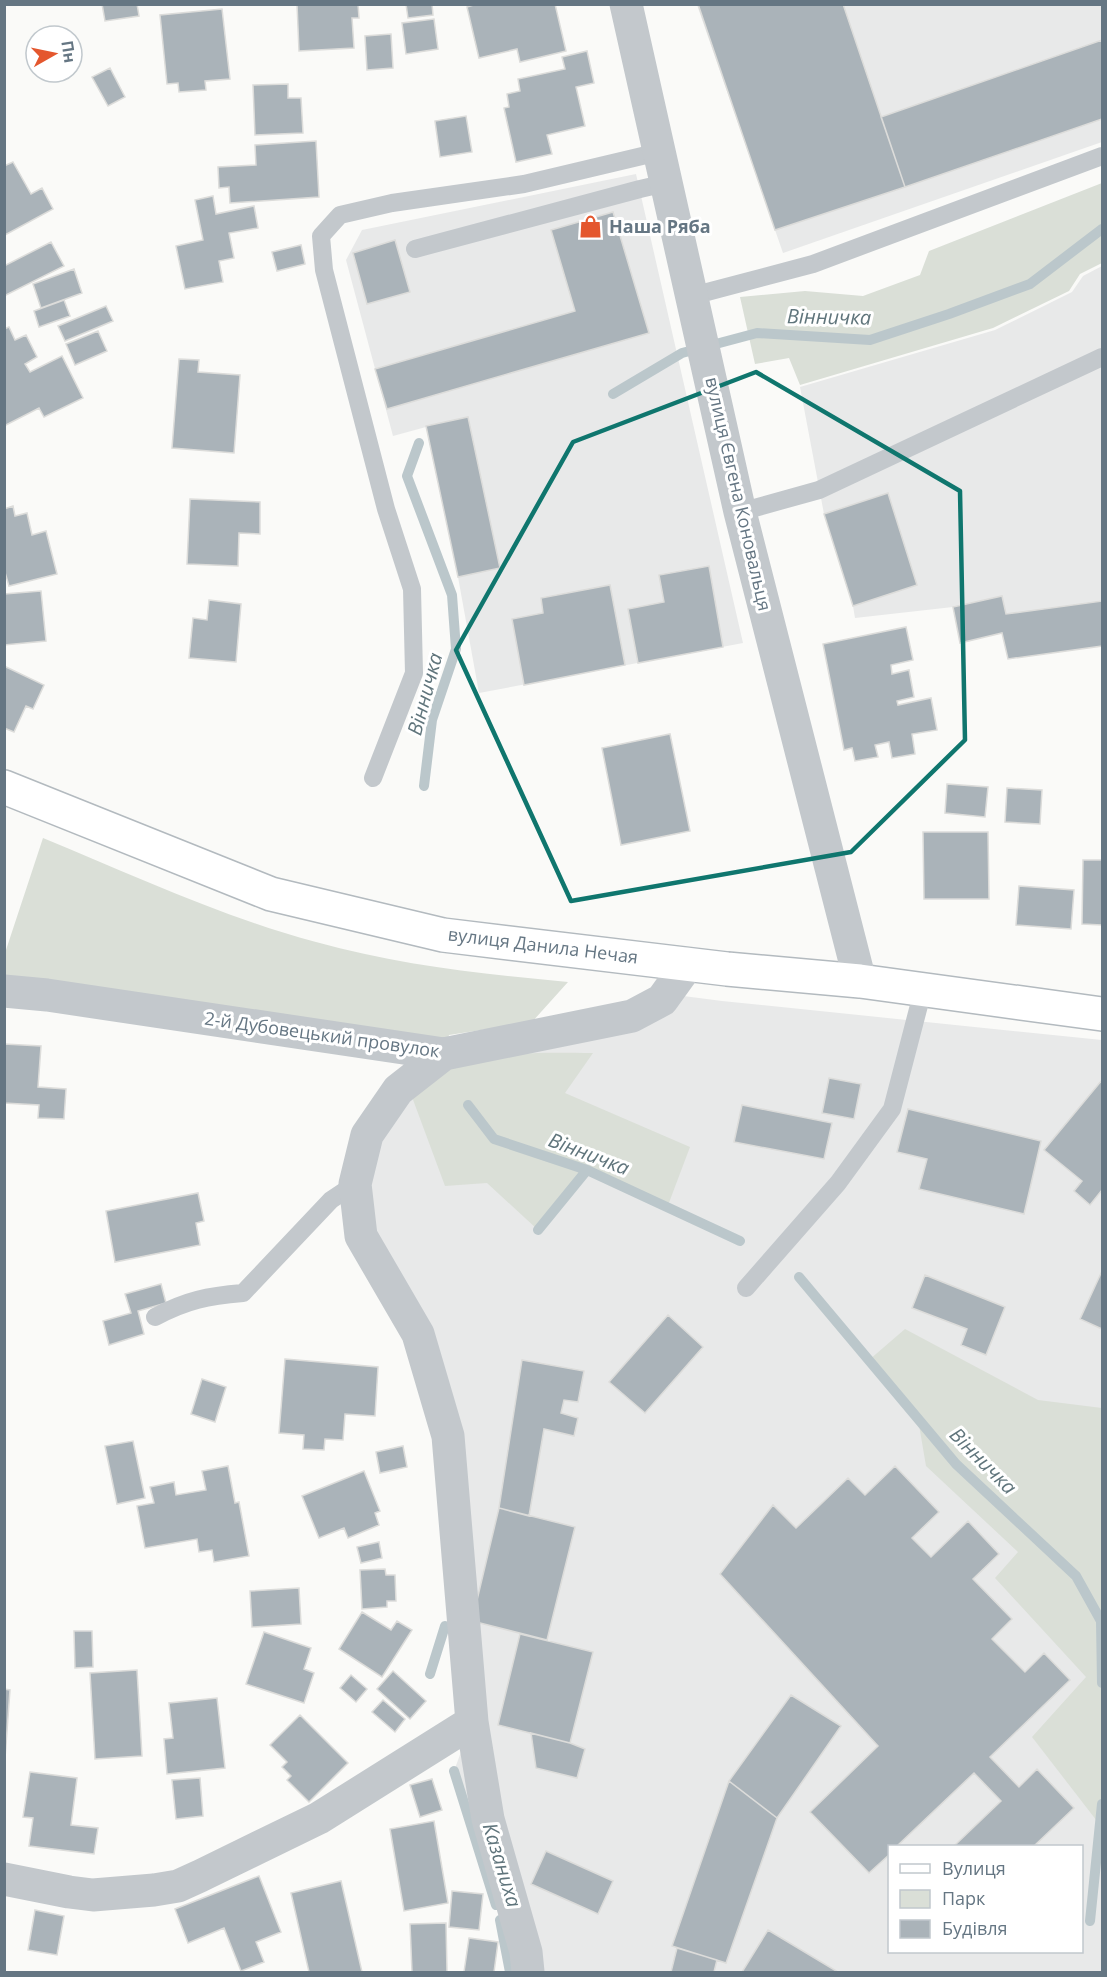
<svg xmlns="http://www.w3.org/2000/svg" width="1107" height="1977" font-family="'Open Sans',sans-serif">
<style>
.built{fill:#e8e9e9;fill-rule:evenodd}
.green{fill:#dadfd7}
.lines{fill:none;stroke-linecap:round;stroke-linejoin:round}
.stream{stroke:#bbc7cb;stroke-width:10}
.building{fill:#aab3b9;stroke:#dcdcda;stroke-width:1.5}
.secondary-casing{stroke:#b3babf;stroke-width:36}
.lane{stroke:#c3c8cc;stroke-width:18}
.street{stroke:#c3c8cc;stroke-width:33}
.secondary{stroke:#fff;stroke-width:33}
.marked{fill:none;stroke:#0f766e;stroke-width:4.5;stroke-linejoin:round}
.labels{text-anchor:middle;stroke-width:6;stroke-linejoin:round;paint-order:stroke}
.poi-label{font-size:18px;font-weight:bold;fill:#657683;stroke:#fff;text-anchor:start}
.street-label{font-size:18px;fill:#657683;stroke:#fff}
.water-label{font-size:20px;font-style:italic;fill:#60757c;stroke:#fff}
</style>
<rect width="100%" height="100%" fill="#fafaf8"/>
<path class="built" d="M697 5H1102V142L783 253Z
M636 174 743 643 479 693 458 577 426 427 393 436 346 260 362 230Z
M1102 266V646L1008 659 1002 633 960 643 953 607 855 618 853 606 824 514 800 387 995 330 1072 292 1083 276Z
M668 994 722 1001 1102 1040V1972H510L502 1925 454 1771 472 1722 448 1436 361 1236 367 1135 444 1054ZM890 1846H1082V1952H890Z"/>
<path class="green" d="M1102 183V263L1080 274 1069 291 993 328 800 385 789 358 755 364 740 297 805 291 863 296 920 275 929 251Z
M43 838C133 875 222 917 316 942 398 965 483 974 568 982L532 1022 449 1035 444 1054 5 991V953Z
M593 1053 565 1093 690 1147 667 1208 587 1170 538 1230 487 1183 445 1186 412 1097C420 1091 428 1082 437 1076 481 1049 543 1053 593 1053Z
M905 1329 1038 1400 1102 1408V1820L1100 1825 1032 1737 1086 1677 995 1578 1018 1552 926 1466 918 1419 869 1360Z"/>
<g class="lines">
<path class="stream" d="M613 394 682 353 757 333 870 340 949 314 1030 284 1102 229
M419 443 407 476 452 595 456 649 432 720 424 786
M468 1105 494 1139 587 1170 740 1241
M538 1230 587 1170
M799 1277 956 1464 1076 1576 1101 1621 1102 1683
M430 1674 445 1626
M454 1771 496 1905
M500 1920 510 1972
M1090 1921 1102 1804"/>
</g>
<path class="building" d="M102 4H137L139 16 105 21Z
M297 4H358L359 18H352L354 48 299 51Z
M406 4H432L433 15 408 18Z
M477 4H555L566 51 520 62 517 49 479 58 467 7Z
M698 4H843L905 187 775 230Z
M222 9 230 79 205 81 206 90 179 92 178 83 167 84 160 15Z
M434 19 438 49 406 54 402 23Z
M391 34 393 68 367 70 365 36Z
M1102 40V119L905 187 881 117Z
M587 51 594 83 576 87 585 126 547 135 552 154 516 162 504 108 509 107 507 94 520 91 518 79 565 69 562 57Z
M110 68 125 97 108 106 92 77Z
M288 84V98H301L303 133 255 135 253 85Z
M466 116 472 152 440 157 435 121Z
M316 141 319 197 230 203 229 187 219 188 218 167 256 165 255 145Z
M13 162 31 194 42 188 53 209 5 235 4 166Z
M213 196 216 214 254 206 258 228 229 233 234 258 219 261 223 282 185 289 176 246 203 240 195 200Z
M613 212 649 333 387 409 375 369 575 311 551 230Z
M395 240 410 292 367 304 353 253Z
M51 242 64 266 4 296V266Z
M301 245 305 264 277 271 272 252Z
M74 269 82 293 41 308 33 284Z
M64 300 70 316 39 327 34 311Z
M106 306 113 321 65 341 58 326Z
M9 327 15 340 26 335 37 357 25 364 30 372 62 356 83 398 44 417 39 408 4 426V329Z
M98 331 107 351 75 365 66 344Z
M179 359 199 360 198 372 240 375 234 453 172 448Z
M468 417 500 568 458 577 426 426Z
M888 493 917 585 853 606 824 514Z
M190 499 260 502V534L239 533 238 566 187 564Z
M13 506 15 516 27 513 32 535 46 531 57 574 9 586 4 569V509Z
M709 566 723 647 638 663 628 609 664 602 659 575Z
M610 585 625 665 524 685 512 619 543 613 541 598Z
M41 591 46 641 4 645V594Z
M1002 596 1006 614 1102 601V646L1008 659 1002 633 960 643 953 607Z
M209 600 241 604 236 662 189 658 193 618 207 620Z
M906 627 913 660 891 665 892 674 909 670 914 697 897 701 898 705 931 698 937 730 912 734 915 754 892 758 889 742 875 745 878 757 855 761 852 748 844 750 823 644Z
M4 666 44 685 33 709 26 706 14 732 4 728Z
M670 734 690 831 621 845 602 748Z
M947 784 988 787 985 817 945 813Z
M1007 788 1042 790 1040 824 1005 822Z
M923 832H988L989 899H924Z
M1083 860H1102V925L1082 924Z
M1019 886 1074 890 1071 929 1016 925Z
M4 1044 41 1046 38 1087 66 1089 64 1119 38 1118 39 1105 4 1103Z
M829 1078 861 1084 854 1119 822 1113Z
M1102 1080V1190L1090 1205 1074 1191 1082 1181 1044 1150Z
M742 1105 832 1123 824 1159 734 1142Z
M908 1109 1041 1141 1024 1214 919 1189 927 1159 897 1152Z
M198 1193 204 1221 196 1223 200 1245 115 1262 106 1211Z
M1102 1271V1329L1080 1319Z
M925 1275 1005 1307 986 1355 961 1345 967 1329 912 1308Z
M161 1284 166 1303 138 1311 144 1334 109 1345 103 1321 131 1313 125 1294Z
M668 1315 703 1347 645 1413 609 1382Z
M285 1359 378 1367 375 1416 345 1414 343 1440 325 1439 324 1450 303 1449 304 1435 279 1433Z
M522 1360 584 1371 578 1402 564 1400 561 1413 578 1418 574 1436 544 1429 529 1516 499 1508Z
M202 1379 226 1387 215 1422 191 1414Z
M133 1441 145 1498 117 1504 105 1446Z
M403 1446 407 1467 380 1473 376 1452Z
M228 1466 235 1503 239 1502 249 1556 214 1562 212 1550 199 1552 197 1539 145 1548 137 1506 154 1503 150 1487 174 1482 176 1495 206 1490 202 1471Z
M895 1466 939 1512 912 1538 931 1557 968 1521 999 1554 973 1579 1012 1619 992 1639 1025 1672 1044 1653 1070 1680 990 1757 1019 1787 1037 1769 1074 1808 1034 1846H954L1001 1801 974 1773 897 1846H890V1854L869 1873 810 1812 878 1746 720 1574 773 1505 796 1528 848 1478 865 1495Z
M364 1471 380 1511 375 1513 379 1525 348 1538 344 1528 319 1538 302 1496Z
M499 1508 575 1527 547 1640 472 1621Z
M379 1542 382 1558 361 1563 357 1547Z
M385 1569 386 1575H395L396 1601H387V1607L362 1609 360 1570Z
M299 1588 301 1624 252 1627 250 1591Z
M362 1612 391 1630 397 1621 412 1630 382 1677 339 1649Z
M74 1631H92L93 1667 75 1668Z
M264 1632 311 1648 304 1669 314 1673 304 1703 246 1684Z
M520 1634 593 1652 570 1743 498 1725Z
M137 1670 142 1756 95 1759 90 1673Z
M393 1671 426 1701 410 1719 377 1689Z
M351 1675 367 1689 356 1702 340 1688Z
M4 1689 10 1690 4 1772Z
M791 1695 841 1726 777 1818 729 1781Z
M217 1698 225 1768 167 1774 164 1739 173 1738 169 1703Z
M383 1700 405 1719 395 1732 372 1712Z
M300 1715 348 1763 309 1802 287 1780 291 1776 282 1767 287 1762 270 1745Z
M531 1733 570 1743 585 1749 577 1778 536 1768Z
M30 1772 77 1778 71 1825 98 1828 94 1854 29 1846 33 1818 23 1817Z
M200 1778 203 1816 176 1819 172 1780Z
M432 1779 442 1810 420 1817 410 1785Z
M729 1781 777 1818 726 1963 672 1946Z
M434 1821 448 1903 404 1911 390 1829Z
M546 1851 613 1881 598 1914 531 1884Z
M259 1876 281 1932 256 1942 264 1962 241 1971 224 1928 188 1943 175 1909Z
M341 1881 362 1972H309L291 1893Z
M452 1891 483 1894 479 1930 449 1927Z
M35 1910 64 1916 57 1955 28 1950Z
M446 1923 447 1972H412L410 1924Z
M768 1930 838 1972H742Z
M469 1938 498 1942 494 1972H464Z
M677 1948 717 1960 714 1972H671Z"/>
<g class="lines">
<defs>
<path id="secondary" d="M4 787 271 894 443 935 727 969 860 981 1102 1014"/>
</defs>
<use href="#secondary" class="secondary-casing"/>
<path class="lane" d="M415 249 640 189 666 183
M692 296 813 264 1102 156
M740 512 819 490 1102 357
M373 778 414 673 412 589 386 509 324 270 321 236 340 215 392 203 524 184 659 152
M746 1288 838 1183 892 1109 923 990
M155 1317C187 1300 208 1296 243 1293L331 1200 355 1184"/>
<path class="street" d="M626 4 740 512 860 981
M4 991 47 995 444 1054 632 1016 662 1000 688 964
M444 1054 398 1090 367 1135 355 1184 361 1236 418 1334 448 1436 472 1722 488 1819 526 1952 528 1972
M4 1879 69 1892 93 1895 154 1890 178 1886 200 1876 319 1818 472 1722"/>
<use href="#secondary" class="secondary"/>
</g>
<path class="marked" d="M756 372 960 491 965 740 851 852 571 901 456 650 573 442Z"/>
<defs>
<symbol id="shop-bare" viewBox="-9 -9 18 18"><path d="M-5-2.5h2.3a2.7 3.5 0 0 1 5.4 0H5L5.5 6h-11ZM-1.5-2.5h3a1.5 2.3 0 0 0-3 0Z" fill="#e4572e" stroke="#fff" stroke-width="2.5" paint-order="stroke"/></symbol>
</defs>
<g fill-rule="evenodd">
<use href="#shop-bare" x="574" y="210" width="33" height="33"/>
</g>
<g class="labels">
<g class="poi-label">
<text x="609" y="233">Наша Ряба</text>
</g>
<g class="street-label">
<text transform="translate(738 494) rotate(77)" y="6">вулиця Євгена Коновальця</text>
<text transform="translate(543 946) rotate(7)" y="6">вулиця Данила Нечая</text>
<text transform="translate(322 1035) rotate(8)" y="6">2-й Дубовецький провулок</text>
</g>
<g class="water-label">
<text transform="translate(829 317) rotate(1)" y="7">Вінничка</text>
<text transform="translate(425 694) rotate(-75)" y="7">Вінничка</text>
<text transform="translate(589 1154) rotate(21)" y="7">Вінничка</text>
<text transform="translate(983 1461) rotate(45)" y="7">Вінничка</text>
<text transform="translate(502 1865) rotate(73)" y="7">Казаниха</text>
</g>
</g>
<rect width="1107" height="1977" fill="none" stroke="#657683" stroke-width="12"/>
<rect x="888" y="1845" width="195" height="108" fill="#ffffff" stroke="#c1c8cd" stroke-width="1.5"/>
<rect x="900" y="1864" width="30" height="9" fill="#ffffff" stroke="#c1c8cd" stroke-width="1.5"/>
<text x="942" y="1875" font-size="18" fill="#657683">Вулиця</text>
<rect x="900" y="1890" width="30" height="18" fill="#dadfd7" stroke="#c1c8cd" stroke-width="1.5"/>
<text x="942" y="1905" font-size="18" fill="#657683">Парк</text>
<rect x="900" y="1920" width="30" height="18" fill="#aab3b9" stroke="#c1c8cd" stroke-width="1.5"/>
<text x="942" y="1935" font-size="18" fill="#657683">Будівля</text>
<g transform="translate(54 54) rotate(81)"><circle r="28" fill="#ffffff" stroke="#c1c8cd" stroke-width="1.5"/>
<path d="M0-4.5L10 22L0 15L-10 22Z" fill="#e4572e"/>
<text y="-9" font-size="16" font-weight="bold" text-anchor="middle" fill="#657683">Пн</text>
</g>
</svg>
